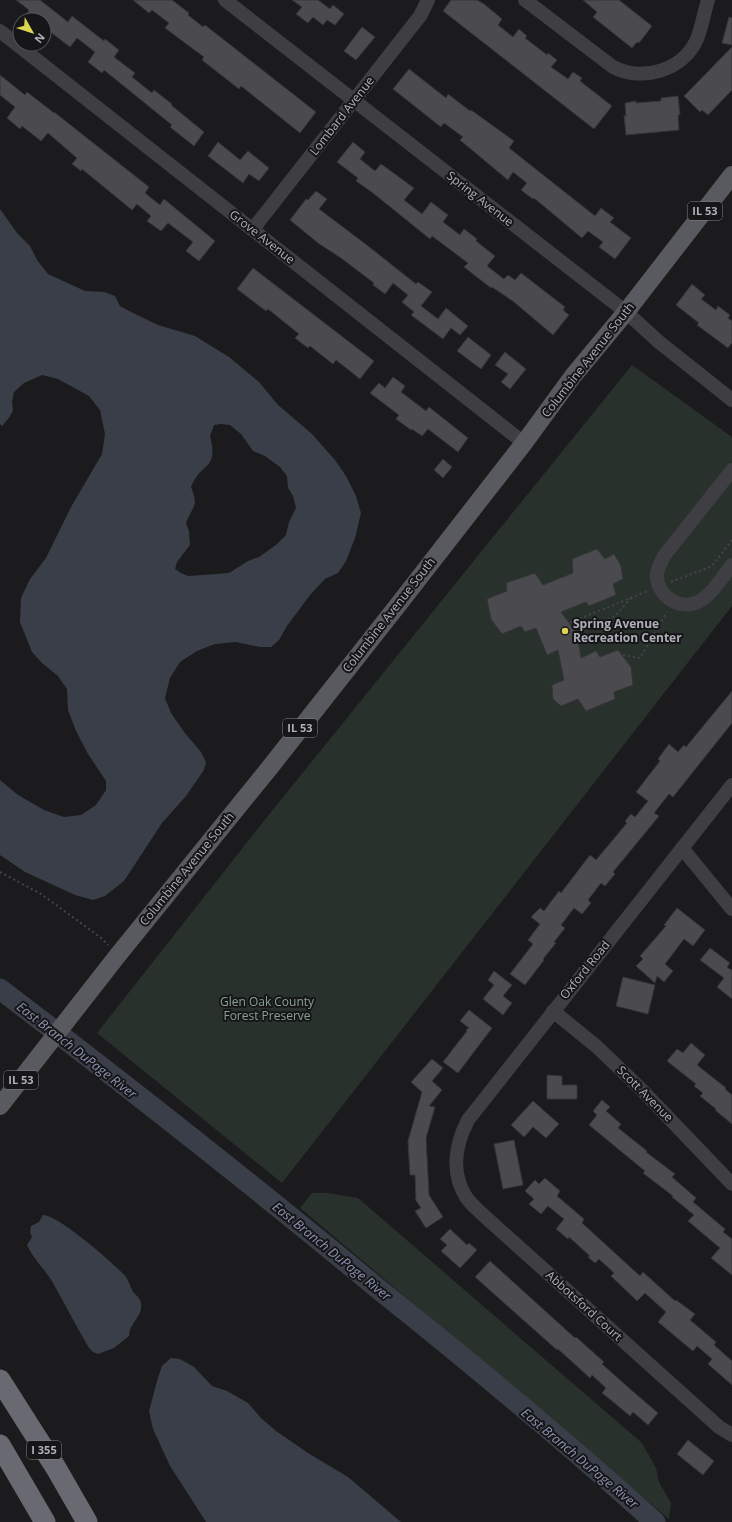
<svg xmlns="http://www.w3.org/2000/svg" width="732" height="1522" font-family="'Open Sans',sans-serif">
<style>
.green{fill:#29312d}
.water{fill:#393e48;fill-rule:evenodd}
.lines{fill:none;stroke-linecap:round;stroke-linejoin:round}
.river{stroke:#393e48;stroke-width:21}
.building{fill:#4b4a4e;stroke:#363538}
.path{stroke:#44444a;stroke-width:2;stroke-dasharray:2 3;stroke-linecap:butt}
.minor{stroke:#3f3e43;stroke-width:14}
.major{stroke:#595960;stroke-width:18}
.highway{stroke:#696972;stroke-width:21}
.poi-dot{fill:#ddd552;stroke:#161618;stroke-width:1.5}
.labels{text-anchor:middle;stroke-width:4;stroke-linejoin:round;paint-order:stroke}
.shield{fill:#161618;stroke:#818189;stroke-width:1}
.shield-label{font-size:11px;font-weight:bold;fill:#afafba}
.street-label{font-size:12px;fill:#afafba;stroke:#161618}
.poi-label{font-size:12px;font-weight:bold;fill:#afafba;stroke:#161618;text-anchor:start}
.park-label{font-size:12px;fill:#88a391;stroke:#161618}
.water-label{font-size:13px;font-style:italic;fill:#8b94b1;stroke:#161618}
</style>
<rect width="100%" height="100%" fill="#1b1b1d"/>
<path class="green" d="M632 365 732 437V606L282 1183 97 1033 263 822Z
M312 1193H328L358 1198 642 1443 656 1468 659 1482 671 1503 669 1519 300 1208Z"/>
<path class="water" d="M0 209 17 233 30 246 37 260 48 274 85 291 104 292 115 296 120 306 133 313 158 325 195 336 229 357 259 382 278 405 312 434 335 460 346 476 356 496 361 513 355 538 346 561 338 573 325 579 310 595 287 626 279 640 271 647H260L236 642 215 644 197 651 180 662 170 678 165 698 171 713 184 732 201 752 206 762 204 770 186 796 162 823 124 881 105 896 93 900 75 895 25 872 0 855V780L18 795 44 810 64 817 81 815 96 805 106 790V781L88 754 76 731 68 710 67 689 58 676 42 663 32 652 20 622 21 598 30 579 46 558 71 507 102 454 105 434 100 410 89 396 58 379 42 375 24 383 14 392 12 402 13 411 8 419 2 426 0 424ZM221 424 230 425 241 434 253 451 265 456 280 467 287 476 288 488 293 496 296 508 289 522 286 535 276 545 259 557 248 561 229 573 217 574 188 576 181 573 175 569 177 562 190 545 189 531 186 523C193 505 199 507 191 487 201 461 219 471 210 436L214 425Z
M43 1215C57 1214 116 1265 126 1277 129 1281 130 1286 132 1290 134 1294 138 1296 140 1300 146 1315 129 1322 129 1336L114 1348 98 1354 93 1352 89 1348C76 1326 65 1304 53 1283 46 1271 32 1257 27 1245L32 1237 30 1232 31 1226 39 1222Z
M171 1358 180 1359 194 1367 212 1386 227 1391 248 1403 261 1418 276 1431 308 1453 348 1477 401 1522H206L170 1466 153 1429 149 1411 157 1381 162 1366Z"/>
<g class="lines">
<path class="river" d="M0 989C127 1086 253 1185 376 1287 471 1363 565 1441 655 1522"/>
</g>
<path class="building" d="M16 0H40L68 22 72 16 104 41 105 39 119 50 114 57 135 73 132 77 152 93 154 90 172 104 171 105 204 132 194 146 170 127 172 125 104 70 102 73 88 62 95 52 77 38 70 47 44 27V20H35L27 14 29 10Z
M133 0H172L189 13 188 15 203 27 205 25 316 112 300 133 241 86 239 89 202 60 204 57 165 28 169 23 152 10 149 13Z
M292 0H318L330 9 333 5 344 14 335 25 327 20 323 25 313 17 308 23 296 14 302 7Z
M451 0H477L484 4 502 19 498 25 513 37 519 29 527 36 525 38 547 55 548 53 557 60 551 67 568 79 573 72 582 78 580 81 612 106 594 129 443 11Z
M583 0H619L652 26 639 43 637 42 632 48 593 17 597 12Z
M729 17 732 18V45L722 43Z
M362 27 375 37 356 60 344 51Z
M732 47V90L708 115 702 110 700 112 684 96Z
M409 69 446 98 448 94 470 111 471 110 514 141 509 148 595 216 601 208 614 218 610 222 631 238 615 259 599 247 603 242 588 231 582 238 534 198 533 199 521 190 527 183 513 172 508 180 460 140 463 137 444 123 441 127 393 89Z
M0 75 25 95 27 92 54 113V112L149 187 145 193 160 205 164 199 215 241 199 261 186 251 193 242 168 223 161 231 147 221 151 216 137 204 132 210 82 169 81 171 72 164 77 158 48 133 41 141 22 126 20 129 7 118 15 107 0 95Z
M678 96 680 115H678L679 130 626 135 624 115 626 117 625 103 636 101V103L661 101V98Z
M218 142 240 160 248 151 269 168 259 181 249 174 243 183 208 156Z
M353 142 365 152 360 159 375 171 381 164 414 188 404 200 422 214 431 202 448 215 443 222 460 235 464 229 477 239 476 241 495 256 487 266 504 279 508 275 515 280 521 273 565 307 563 310 569 315 553 335 514 302 492 287 491 288 464 267 468 263 432 236 430 239 373 193 356 181 358 178 337 162Z
M316 191 327 199 319 209 368 246 416 284 418 282 432 292 421 306 438 319 446 308 468 326 460 335 451 328 443 339 411 315 414 312 402 302 408 295 393 283 385 294 373 285 374 283 341 258 318 243 290 220 306 199 308 200Z
M253 268 374 361 360 379 336 360 333 364 310 346 308 348 295 338 299 334 268 309 266 311 237 289Z
M692 284 705 295 701 299 716 310 718 306 730 315 728 318 732 321V343L728 348 697 325 699 323 676 305Z
M468 337 491 355 481 369 457 351Z
M505 352 526 369 510 389 501 382 508 374 495 365Z
M393 377 405 386 401 392 426 411 429 407 468 438 458 452 428 429 422 436 412 429 411 430 396 419 399 415 370 393 379 383 385 388Z
M443 459 452 467 443 478 434 470Z
M597 549 605 559 614 554 621 566 623 579 613 584 616 595 589 606 586 602 561 612 577 634 581 658 596 651 600 657 618 650 631 667 633 685 614 692 615 699 586 711 578 699 561 706 553 699 552 685 564 680 558 650 547 655 536 628 525 632 521 626 502 634 491 619 487 599 507 591 506 583 535 573 543 585 573 573 572 559Z
M732 691V723L673 797 669 794 654 813 659 816 613 872 615 874 605 886 601 883 588 900 591 903 582 914 574 908 561 925 565 928 554 942 556 943 543 959 544 960 525 985 510 974 533 944 528 940 540 924 531 917 540 908 544 911 559 891 561 893 590 855 596 860 627 823 625 821 631 814 635 817 648 801 636 792 660 761 658 759 669 744 678 752 684 745 686 747Z
M677 908 705 930 693 946 684 939 665 964 673 971 664 982 657 976 655 983 636 966 643 959 640 956 666 926 664 925Z
M710 948 730 963 727 967 731 970 732 969V999L717 987 724 978 700 960Z
M494 971 512 985 503 996 512 1003 503 1015 483 999 494 985 488 980Z
M623 977 655 985 648 1014 616 1006Z
M469 1010 492 1028 458 1073 443 1062 467 1031 466 1030 469 1028 460 1021Z
M691 1043 705 1055 697 1065 726 1088 725 1089 732 1095V1124L715 1110 716 1109 700 1096 703 1093 694 1086 696 1084 667 1061 677 1049 683 1053Z
M432 1059 443 1068 432 1081 442 1090 429 1106 435 1107 426 1138 429 1195 443 1217 426 1228 415 1211 421 1208 415 1199 416 1198 415 1175H410L408 1141 422 1092 411 1082Z
M547 1075 562 1076V1085H577V1099H547Z
M602 1100 610 1107 606 1111 621 1124 618 1128 647 1151 646 1152 675 1174 672 1177 696 1198 693 1202 725 1229 723 1232 732 1239V1275L711 1258 720 1248 688 1221 694 1215 672 1197 673 1196 643 1173 645 1171 589 1125 597 1115 593 1111Z
M533 1101 559 1124 546 1138 533 1127 524 1137 511 1125Z
M514 1140 523 1185 503 1189 494 1144Z
M545 1178 560 1191 557 1196 584 1219 582 1223 640 1276 643 1272 675 1301 676 1300 695 1314 690 1320 716 1342 714 1345 732 1361V1385L708 1364 712 1359 697 1346 693 1351 658 1322 666 1312 645 1293 637 1301 611 1276 614 1273 599 1259 595 1263 588 1257 590 1256 569 1237 568 1239 556 1229 564 1219 548 1206 541 1214 529 1204 534 1199 525 1191 535 1180 539 1184Z
M450 1229 467 1245 469 1243 477 1250 460 1268 441 1251 447 1245 440 1239Z
M490 1261 575 1338 576 1337 604 1362 602 1364 630 1389 658 1413 648 1425 633 1412 630 1416 611 1400 602 1393 606 1388 592 1375 590 1378 558 1349 557 1350 475 1277Z
M688 1440 714 1461 703 1475 677 1454Z"/>
<g class="lines">
<path class="path" d="M671 582 712 566 732 540
M631 598 615 616 581 632 571 622 648 591
M623 655 640 658 667 612
M0 872 41 894 100 937 108 945"/>
<path class="minor" d="M225 0 626 312 659 342 732 400
M525 0 613 67C642 82 683 71 697 39 702 26 704 13 708 0
M0 31 524 443
M253 229 420 16 428 0
M732 470 664 556C661 562 658 567 657 574 656 595 679 611 698 602 712 595 722 577 732 565
M732 785 468 1120C455 1145 451 1173 466 1197 470 1203 476 1208 481 1213L719 1427 732 1435
M682 848 732 909
M553 1011 596 1046 641 1089 732 1184"/>
<path class="major" d="M0 1106 118 955 271 766 398 605 524 443 573 376 626 312 732 175"/>
<path class="highway" d="M0 1380 56 1468 87 1522
M0 1445 45 1522"/>
</g>
<circle class="poi-dot" cx="565" cy="631" r="4"/>
<g class="labels">
<g class="shield">
<rect x="688" y="202" width="34" height="18" rx="3"/>
<rect x="283" y="719" width="34" height="18" rx="3"/>
<rect x="4" y="1071" width="34" height="18" rx="3"/>
<rect x="27" y="1441" width="34" height="18" rx="3"/>
</g>
<g class="shield-label">
<text x="705" y="215">IL 53</text>
<text x="300" y="732">IL 53</text>
<text x="21" y="1084">IL 53</text>
<text x="44" y="1454">I 355</text>
</g>
<g class="street-label">
<text transform="translate(342 116) rotate(-52)" y="4">Lombard Avenue</text>
<text transform="translate(480 199) rotate(38)" y="4">Spring Avenue</text>
<text transform="translate(262 237) rotate(38)" y="4">Grove Avenue</text>
<text transform="translate(588 360) rotate(-52)" y="4">Columbine Avenue South</text>
<text transform="translate(389 615) rotate(-52)" y="4">Columbine Avenue South</text>
<text transform="translate(187 869) rotate(-51)" y="4">Columbine Avenue South</text>
<text transform="translate(585 970) rotate(-51)" y="4">Oxford Road</text>
<text transform="translate(645 1094) rotate(45)" y="4">Scott Avenue</text>
<text transform="translate(584 1306) rotate(42)" y="4">Abbotsford Court</text>
</g>
<g class="poi-label">
<text x="573" y="628">Spring Avenue<tspan x="573" dy="14">Recreation Center</tspan></text>
</g>
<g class="park-label">
<text x="267" y="1006">Glen Oak County<tspan x="267" dy="14">Forest Preserve</tspan></text>
</g>
<g class="water-label">
<text transform="translate(77 1050) rotate(38)" y="5">East Branch DuPage River</text>
<text transform="translate(332 1251) rotate(39)" y="5">East Branch DuPage River</text>
<text transform="translate(580 1458) rotate(40)" y="5">East Branch DuPage River</text>
</g>
</g>
<g transform="translate(32 32) rotate(129)"><circle r="19" fill="#161618" stroke="#535359"/>
<path d="M0-3L7 15L0 10L-7 15Z" fill="#ddd552"/>
<text y="-6" font-size="11" font-weight="bold" text-anchor="middle" fill="#afafba">N</text>
</g>
</svg>
